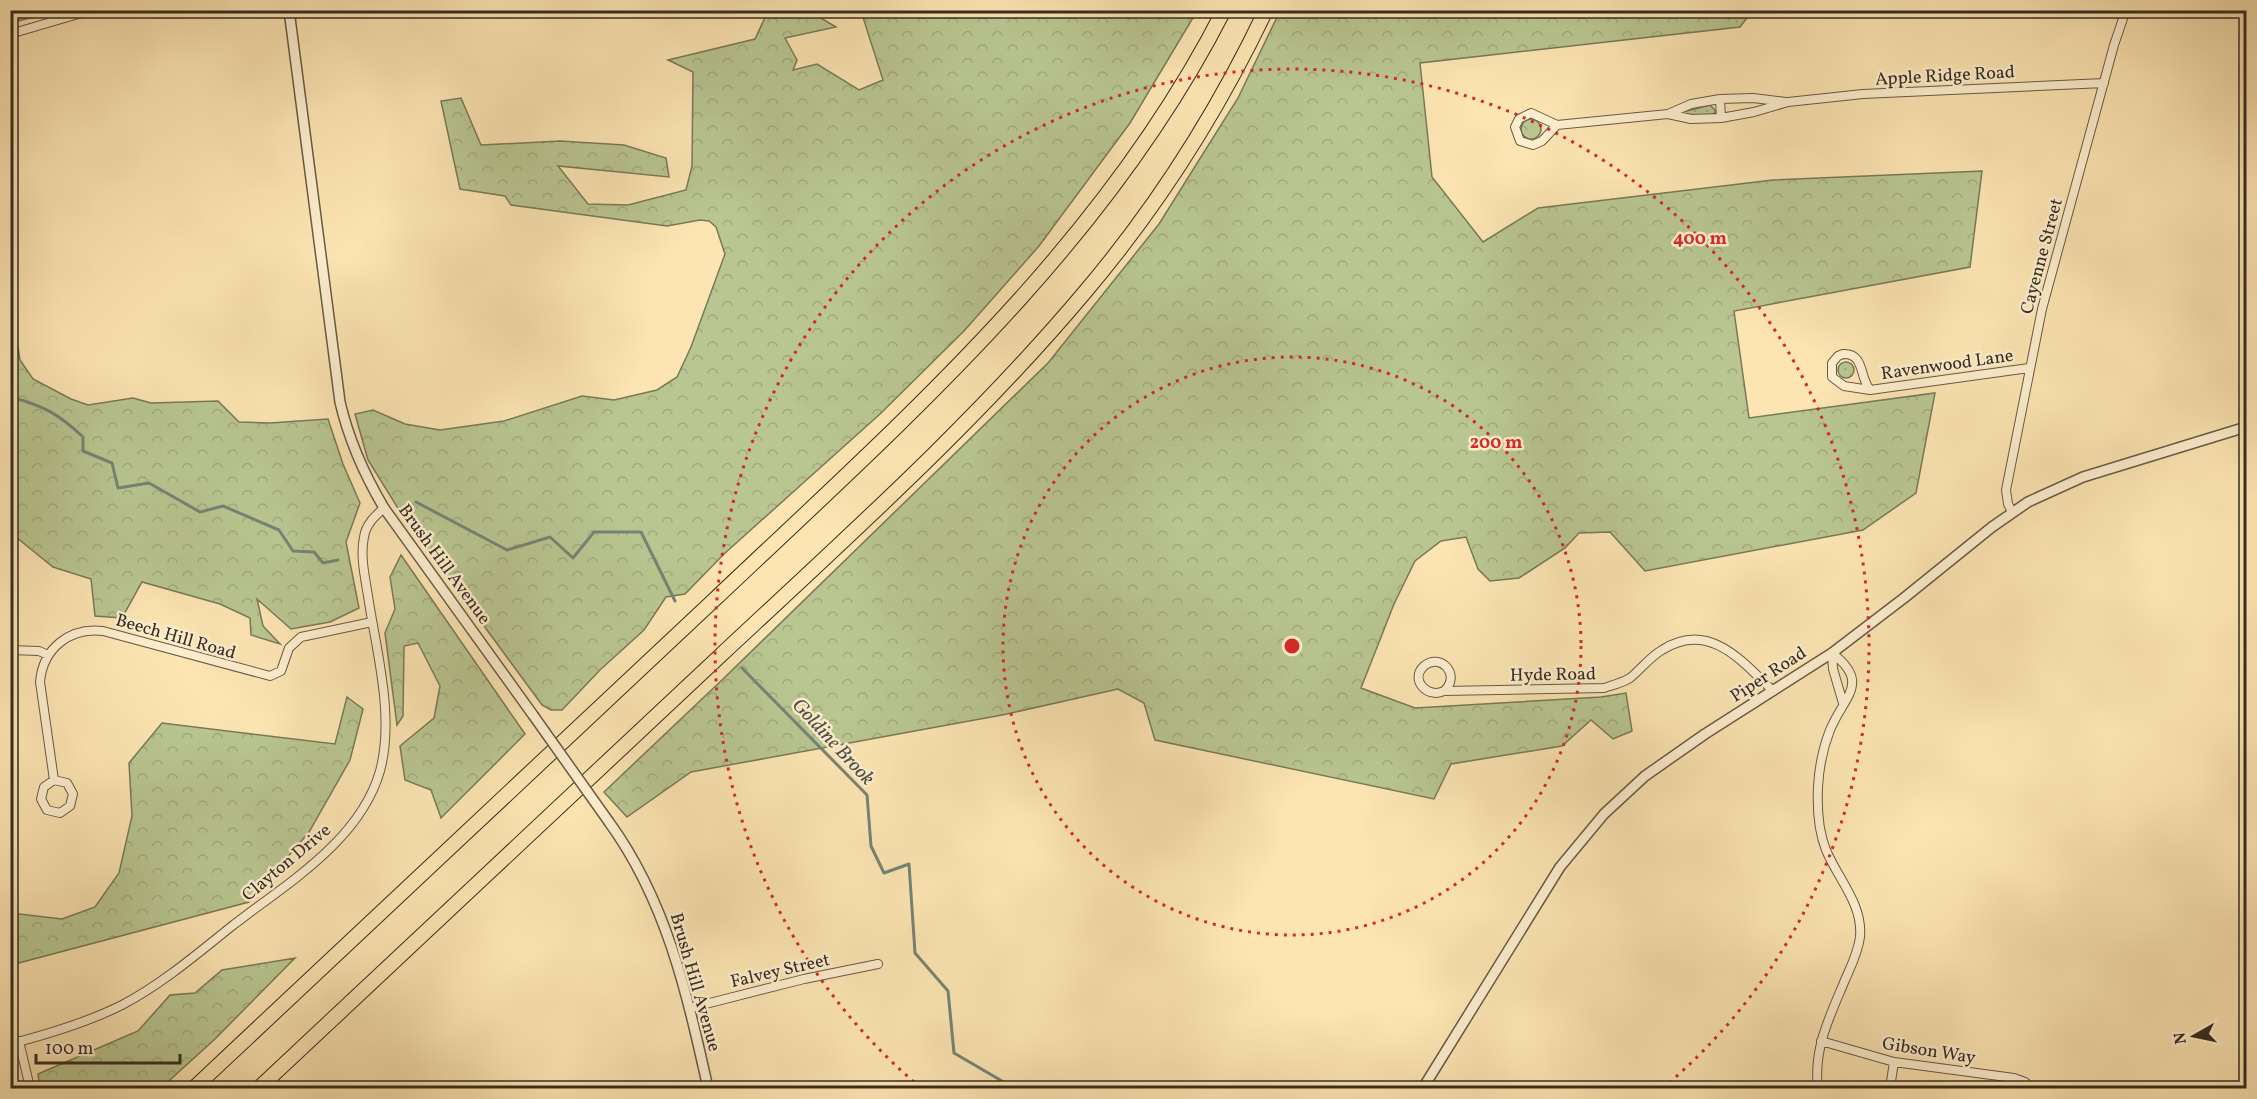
<svg xmlns="http://www.w3.org/2000/svg" width="2257" height="1099" font-family="Vollkorn,serif">
<style>
.grass{fill:url(#grass-dots);stroke:#787958;stroke-width:1.5}
.forest{fill:url(#forest-crowns);stroke:#787958;stroke-width:1.5}
.lines{fill:none;stroke-linecap:round;stroke-linejoin:round}
.stream{stroke:#758476;stroke-width:3}
.minor-casing{stroke:#685a45;stroke-width:10}
.tertiary-casing{stroke:#685a45;stroke-width:12}
.motorway-casing{stroke:#362c20;stroke-width:16}
.minor{stroke:#fdeece;stroke-width:8}
.tertiary{stroke:#fdeece;stroke-width:9}
.motorway{stroke:#fce5b3;stroke-width:14}
.tertiary-bridge-casing{stroke:#685a45;stroke-width:12;stroke-linecap:butt}
.tertiary-bridge{stroke:#fdeece;stroke-width:9}
.ring{fill:none;stroke:#d62828;stroke-width:3;stroke-dasharray:3 6}
.labels{text-anchor:middle;stroke-width:5;stroke-linejoin:round;paint-order:stroke}
.street-label{font-size:18px;fill:#362c20;stroke:#fdeece}
.water-label{font-size:20px;font-style:italic;fill:#505144;stroke:#fdeece}
.centre{fill:#d62828;stroke:#fdeece;stroke-width:3}
.ring-label{font-size:18px;text-anchor:middle;font-weight:bold;fill:#d62828;stroke:#fdeece;stroke-width:5;stroke-linejoin:round;paint-order:stroke}
</style>
<defs>
<pattern id="grass-dots" width="8" height="8" patternUnits="userSpaceOnUse" patternTransform="scale(1.5)"><rect width="8" height="8" fill="#b9c691"/><path d="M2 2h.1M6 6h.1" fill="none" stroke="#a0aa7d" stroke-width="1.8" stroke-linecap="round"/></pattern>
<pattern id="forest-crowns" width="20" height="18" patternUnits="userSpaceOnUse" patternTransform="scale(1.5)"><rect width="20" height="18" fill="#b9c691"/><path d="M2 6a3 3 0 1 1 6 0M12 15a3 3 0 1 1 6 0" fill="none" stroke="#a0aa7d"/></pattern>
</defs>
<rect width="100%" height="100%" fill="#fce5b3"/>
<filter id="stains"><feTurbulence type="fractalNoise" baseFrequency=".00333" numOctaves="4"/><feColorMatrix values="0 0 0 0 .2 0 0 0 0 .09 0 0 0 0 .02 0 0 0 .5 -.17"/></filter>
<radialGradient id="worn" r=".72"><stop offset=".6" stop-color="#630" stop-opacity="0"/><stop offset="1" stop-color="#630" stop-opacity=".3"/></radialGradient>
<path class="grass" d="M1710 105 1715 110V113L1710 115 1681 116 1679 113Z
M1838 370a8 8 0 1 1 16 0a8 8 0 1 1-16 0Z"/>
<path class="forest" d="M11 10H56V11L11 23Z
M768 11H809L836 27 785 38 797 60 793 70 817 64 859 90 883 80 861 11H1197L1130 123 1039 246 964 331 880 414 724 554 685 594 666 597 644 630 600 670 562 710H551L542 705 399 510 368 460 355 414 373 410 405 424 440 430 504 421 582 396 614 400 657 390 677 377 691 347 725 254 716 227 709 221 700 220 667 226 511 205 505 196 460 189 441 101 461 98 481 145 560 141 624 145 666 158 669 177 558 166 588 204 628 205 686 190 692 166 693 72 668 60 755 39Z
M1280 11H1752L1740 27 1420 63 1432 177 1483 242 1538 208 1773 180 1982 171 1970 267 1734 311 1749 418 1935 393 1916 493 1863 530 1645 571 1610 532 1579 533 1565 548 1519 578 1490 581 1478 569 1466 537 1441 541 1415 561 1394 604 1361 688 1415 708 1601 697 1626 693 1632 731 1613 739 1591 720 1562 746 1451 764 1434 799 1155 740 1144 703 1118 689 1002 715 691 772 627 817 604 792 723 679 1048 363 1159 224 1238 98Z
M1521 129a10 10 0 1 1 20 0a10 10 0 1 1-20 0Z
M10 313 13 314 20 360 33 379 71 399 88 405 133 398 151 403 218 401 239 422 270 423 328 419 343 464 360 503 346 542 359 608 330 622 291 629 257 599 263 626 280 644 251 635 250 618 220 604 142 582 122 618 95 616 91 579 53 567 11 533Z
M401 555 525 734 441 818 431 790 405 780 400 746 434 718 440 686 418 643 404 646 403 716 397 725 385 633 395 609 390 577Z
M347 697 363 709 350 760 309 832 249 902 11 965V913L62 919 95 907 119 873 132 816 129 763 162 723 335 744Z
M295 958 215 1039 161 1088H40L38 1074 138 1031 170 995 195 993 222 970Z"/>
<g class="lines">
<path class="stream" d="M10 397C42 405 59 414 83 437V451L112 463 118 488 149 483 200 512 223 506 279 530 293 551 314 552 323 563 338 560
M416 502 507 550 550 537 573 558 594 532H641L675 601
M742 668 867 795 871 846 884 873 909 864 915 953 948 991 954 1053 1014 1088"/>
<defs>
<path id="minor" d="M10 34 92 10
M1720 99 1721 118
M1531 113 1557 125 1542 141 1533 145 1520 141 1515 127 1519 119Z
M1668 114 1691 119 1721 118 1754 112 1788 102 1863 94 2104 83
M1557 125 1668 114 1691 104 1720 99 1753 98 1786 102
M1843 354C1865 353 1859 377 1870 390L1844 386 1832 377V363L1838 356Z
M1870 390 2029 368
M2012 512 2008 504 2006 490 2042 309 2114 45 2126 10
M10 650 39 651 48 655
M1832 653 1833 669 1843 703
M1444 691C1462 675 1440 652 1424 666 1409 680 1428 699 1444 691L1604 688C1613 685 1622 683 1630 678 1641 669 1650 657 1662 650 1709 620 1742 661 1773 691
M54 780 67 783 73 794 70 806 60 813 47 810 41 799 44 787 54 780 40 682C43 648 70 627 103 631L270 676 281 671 289 648 301 637 372 622
M690 1008 804 979 878 964
M19 1041 30 1088
M1821 1041 1894 1062 2014 1078 2025 1082 2032 1088
M10 1044C49 1034 86 1023 122 1005 162 984 197 954 232 926 286 884 360 841 380 771 395 716 376 650 368 596 365 577 360 556 364 537 366 524 375 516 384 508
M1818 1088C1813 1049 1830 1016 1845 980 1851 966 1858 953 1860 937 1863 904 1838 879 1826 850 1818 830 1817 808 1818 787 1819 768 1823 748 1830 730 1844 696 1871 683 1832 653
M1890 1088 1894 1062"/>
<path id="tertiary" d="M289 10 340 402C349 441 364 474 384 508L533 715
M609 822C667 902 687 994 708 1088
M1423 1088 1560 867 1604 814 1645 776 1705 734 1832 653 1904 598 1992 527 2028 502 2083 477 2246 427"/>
<path id="motorway" d="M194 1088C368 925 541 762 715 599 904 420 1104 246 1224 10
M259 1088C413 944 567 799 721 655 846 538 975 423 1085 292 1157 207 1218 111 1266 10"/>
</defs>
<use href="#minor" class="minor-casing"/>
<use href="#tertiary" class="tertiary-casing"/>
<use href="#motorway" class="motorway-casing"/>
<use href="#minor" class="minor"/>
<use href="#tertiary" class="tertiary"/>
<use href="#motorway" class="motorway"/>
<defs>
<path id="tertiary-bridge" d="M533 715 609 822"/>
</defs>
<use href="#tertiary-bridge" class="tertiary-bridge-casing"/>
<use href="#tertiary-bridge" class="tertiary-bridge"/>
</g>
<g class="ring">
<circle cx="1292" cy="646" r="289"/>
<path d="M921 1088A577 577 0 1 1 1663 1088"/>
</g>
<g class="labels">
<g class="street-label">
<text transform="translate(1945 75) rotate(-3)" y="6">Apple Ridge Road</text>
<text transform="translate(2041 256) rotate(-75)" y="6">Cayenne Street</text>
<text transform="translate(1947 364) rotate(-8)" y="6">Ravenwood Lane</text>
<text transform="translate(445 564) rotate(54)" y="6">Brush Hill Avenue</text>
<text transform="translate(176 636) rotate(16)" y="6">Beech Hill Road</text>
<text transform="translate(1553 674) rotate(-1)" y="6">Hyde Road</text>
<text transform="translate(1768 674) rotate(-33)" y="6">Piper Road</text>
<text transform="translate(286 862) rotate(-40)" y="6">Clayton Drive</text>
<text transform="translate(780 970) rotate(-13)" y="6">Falvey Street</text>
<text transform="translate(696 982) rotate(74)" y="6">Brush Hill Avenue</text>
<text transform="translate(1929 1050) rotate(9)" y="6">Gibson Way</text>
</g>
<g class="water-label">
<text transform="translate(834 741) rotate(47)" y="7">Goldine Brook</text>
</g>
</g>
<circle cx="1292" cy="646" r="9" class="centre"/>
<g class="ring-label">
<text x="1700" y="244">400 m</text>
<text x="1496" y="448">200 m</text>
</g>
<rect width="2257" height="1099" fill="none" stroke="#fce5b3" stroke-width="36"/>
<rect x="12" y="12" width="2233" height="1075" fill="none" stroke="#362c20" stroke-width="3"/>
<rect x="18" y="18" width="2221" height="1063" fill="none" stroke="#362c20" stroke-width="1.5"/>
<g transform="translate(2194 1036) rotate(261)" stroke="#fdeece" stroke-width="4.5" paint-order="stroke">
<path d="M0-4.5L10 22L0 15L-10 22Z" fill="#362c20"/>
<text y="-9" font-size="16" font-weight="bold" text-anchor="middle" fill="#362c20">N</text>
</g>
<path d="M36 1054v9h144v-9" fill="none" stroke="#362c20" stroke-width="3"/>
<text x="45" y="1054" font-size="18" fill="#362c20" stroke="#fdeece" stroke-width="4.5" paint-order="stroke">100 m</text>
<rect width="100%" height="100%" filter="url(#stains)"/>
<rect width="100%" height="100%" fill="url(#worn)"/>
</svg>
